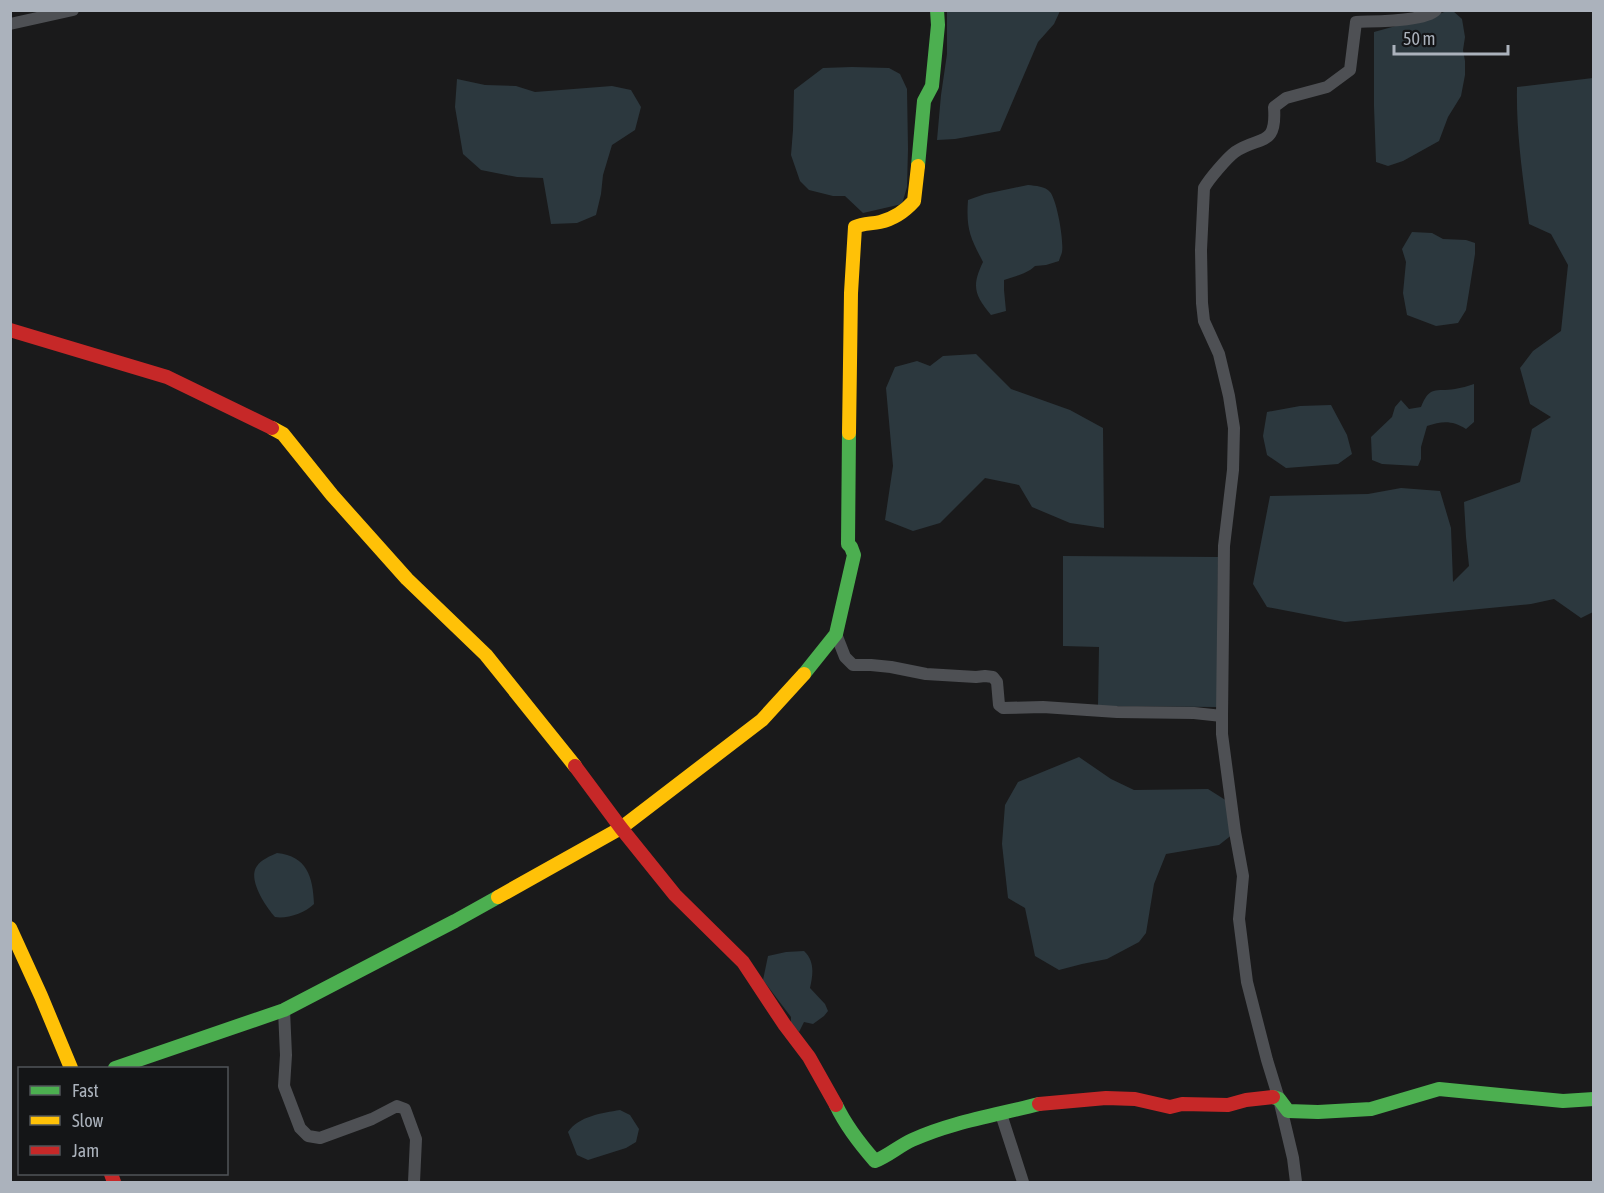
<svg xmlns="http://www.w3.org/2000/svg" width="1604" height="1193" font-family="'Asap Condensed',sans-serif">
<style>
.water{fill:#2c383e}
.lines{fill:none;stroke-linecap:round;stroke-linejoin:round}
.street{stroke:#4e5054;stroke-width:12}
.fast{stroke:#4caf50;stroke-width:14}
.slow{stroke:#ffc107;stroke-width:14}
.jam{stroke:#c62828;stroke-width:14}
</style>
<rect width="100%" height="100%" fill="#1a1a1b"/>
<path class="water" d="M947 11H1060L1054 24 1038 42 1000 131 955 139 937 140 941 95 947 54Z
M1447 11H1453L1462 19 1465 37 1463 50 1465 61V75L1461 96 1448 117 1439 141 1403 161 1388 166 1376 162 1374 106V32L1439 14Z
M852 67 889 68 900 74 907 89 908 149 907 187 902 204 863 213 845 196H833L809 190 800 181 791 155 793 130 794 90 823 68Z
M1593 78V612L1581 618 1554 599 1531 604 1345 622 1267 607 1253 584 1270 496 1368 494 1401 488 1440 491 1451 528 1453 582 1469 566 1466 537 1464 502 1520 482 1532 429 1551 417 1530 404 1520 368 1533 351 1561 331 1568 265 1551 234 1529 224C1523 178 1516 133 1517 87Z
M457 79 485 85 516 86 535 92 612 86 631 90 641 107 635 130 612 145 603 175 601 194 596 215 577 223 551 224 543 178 517 177 481 170 463 154 455 107Z
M1028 185C1036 186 1045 186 1050 192 1057 200 1064 241 1062 252 1062 253 1059 260 1059 261L1046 265 1035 266C1027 274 1015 276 1004 280V290L1006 311 991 315C975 295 971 287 983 262 970 237 966 229 968 200L985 194Z
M1412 232 1432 233 1443 239 1466 240 1475 243V254L1469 292 1466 310 1458 323 1436 326 1407 315 1403 293 1406 262 1402 249Z
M976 354 1011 389 1070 410 1103 428 1104 528 1070 523 1032 507 1019 485 985 478 940 523 913 531 885 520 893 466 886 388 895 367 917 361 930 366 943 356Z
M1474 384V422L1466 429C1452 420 1442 421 1427 426L1421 447V459L1418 466 1382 464 1372 460 1371 437 1392 417 1395 407 1401 400 1409 409 1421 407C1430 385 1435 392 1455 389 1461 388 1468 386 1474 384Z
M1331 405 1347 435 1352 454 1338 464 1286 468 1267 455 1263 436 1267 412 1300 406Z
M1063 556 1218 557 1217 707 1098 706 1099 647 1063 646Z
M1079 757 1111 779 1134 790 1208 789 1227 801 1233 834 1219 845 1166 854 1154 884 1146 933 1139 942 1107 959 1082 964 1059 970 1035 956 1025 908 1008 898 1002 844 1005 805 1018 782Z
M277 853C307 856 313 877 314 904 305 913 287 919 275 917 266 907 247 879 257 866 261 860 270 856 277 853Z
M804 951C815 961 813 975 810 988L825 1004 828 1011 824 1016 813 1024 804 1022 799 1032 791 1023V1017L763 980 768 956 786 952Z
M620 1110 630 1115 639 1129 636 1142 626 1148 588 1160 577 1155 568 1132C579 1116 602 1113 620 1110Z"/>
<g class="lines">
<path class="street" d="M10 24 73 10
M836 634 845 657 853 665H871L891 667 926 674 976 677 985 676 993 677 997 682 999 705 1003 708 1043 707 1117 712 1194 713 1222 716
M284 1010 286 1055 284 1086 300 1128 308 1136 320 1138 372 1119 397 1106 405 1109 416 1139 414 1182
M1001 1114 1023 1182
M1296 1182 1293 1158 1279 1099 1267 1060 1247 982 1239 919 1243 876 1235 832 1222 734V716L1224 546 1233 470 1234 428 1229 396 1219 354 1204 321 1202 303 1201 250 1204 188C1209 179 1227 158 1235 152 1260 135 1277 148 1274 107L1286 98 1327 87 1350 70 1356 22C1373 21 1425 22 1436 10"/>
<path class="fast" d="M918 166 924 101 932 86 938 25 937 10
M804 674 836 634 854 555 851 547 848 544 849 433
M115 1068 284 1010 455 921 498 897
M1273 1097 1279 1099 1288 1111 1318 1112 1371 1109 1439 1089 1563 1101 1594 1099
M836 1105C846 1126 860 1144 875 1161 888 1156 899 1146 912 1140 951 1122 997 1115 1039 1104"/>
<path class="slow" d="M272 428 283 434 332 495 407 579 486 655 575 766
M849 433 851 293 855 227C863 223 871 224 880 222 893 219 905 211 914 201L918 166
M498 897 621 828 762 720 804 674
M10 928 41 996 71 1068"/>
<path class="jam" d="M10 330 167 377 272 428
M575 766 621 828 675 895 743 962 784 1024 809 1057 836 1105
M1039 1104 1106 1098 1135 1099 1170 1107 1182 1104 1228 1105 1246 1100 1273 1097
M111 1174 114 1182"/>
</g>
<rect width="1604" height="1193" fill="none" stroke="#abb2bc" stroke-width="24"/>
<rect x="18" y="1067" width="210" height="108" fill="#141517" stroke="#505459" stroke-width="1.5"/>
<rect x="30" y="1086" width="30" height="9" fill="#4caf50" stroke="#505459" stroke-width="1.5"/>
<text x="72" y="1097" font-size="18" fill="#abb2bc">Fast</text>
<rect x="30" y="1116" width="30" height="9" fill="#ffc107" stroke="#505459" stroke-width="1.5"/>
<text x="72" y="1127" font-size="18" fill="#abb2bc">Slow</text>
<rect x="30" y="1146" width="30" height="9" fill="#c62828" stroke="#505459" stroke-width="1.5"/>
<text x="72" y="1157" font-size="18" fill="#abb2bc">Jam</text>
<path d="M1394 45v9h114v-9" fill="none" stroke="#abb2bc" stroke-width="3"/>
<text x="1403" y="45" font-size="18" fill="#abb2bc" stroke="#141517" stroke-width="4.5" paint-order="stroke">50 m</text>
</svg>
